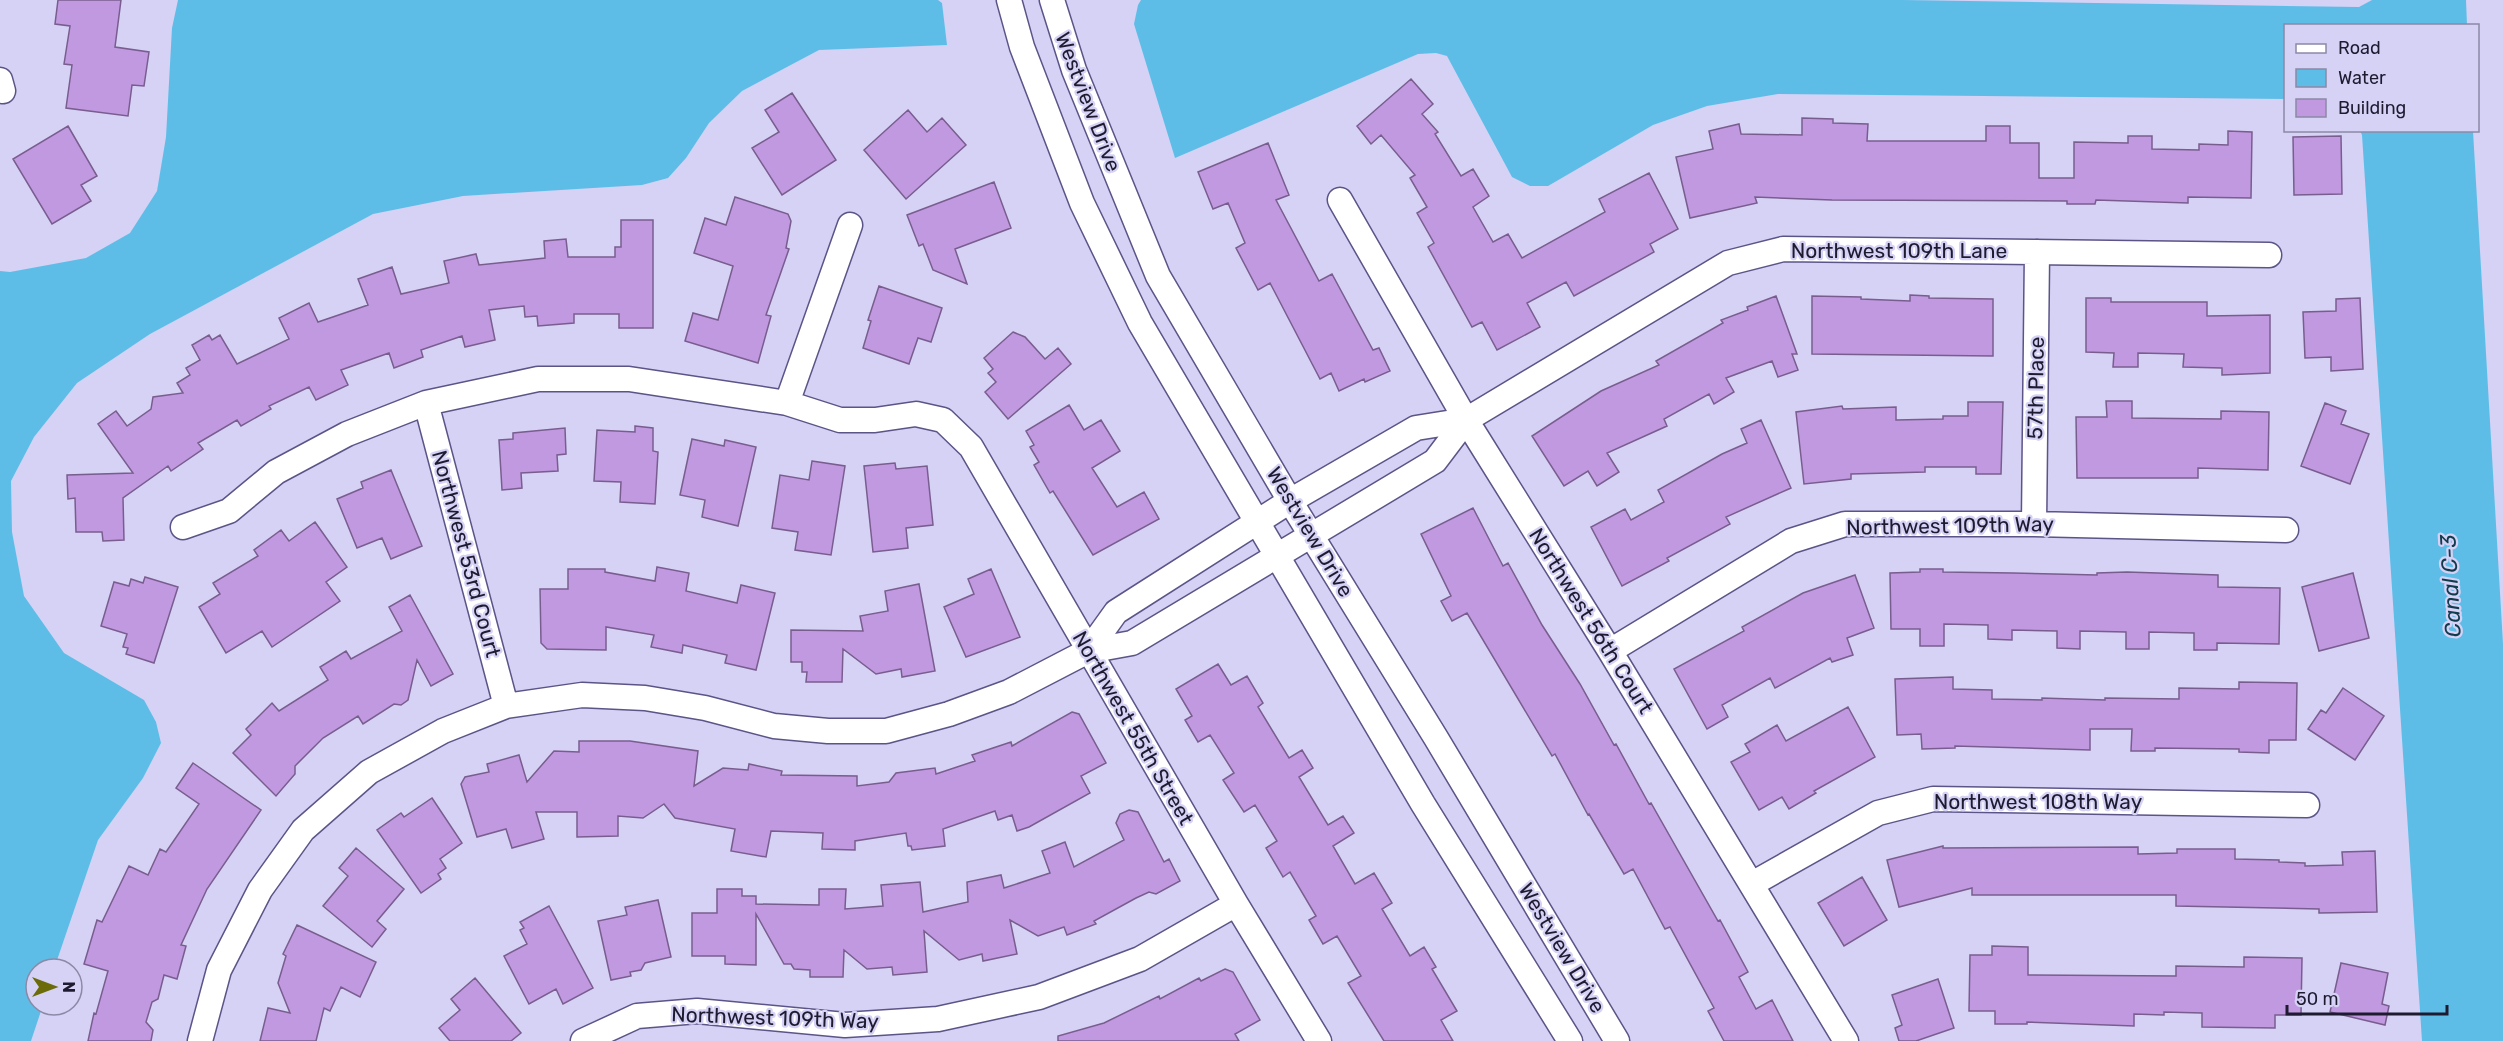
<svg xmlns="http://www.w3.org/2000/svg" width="2503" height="1041" font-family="Rubik,sans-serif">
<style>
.water{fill:#5ebde7}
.building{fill:#c099e0;stroke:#795d8e;stroke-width:1.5}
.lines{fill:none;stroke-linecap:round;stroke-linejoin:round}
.minor-casing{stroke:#5b5487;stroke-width:27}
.minor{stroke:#fff;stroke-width:24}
.labels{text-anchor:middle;stroke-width:4.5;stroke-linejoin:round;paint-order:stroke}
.street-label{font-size:21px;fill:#1e1b31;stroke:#d5d2f5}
.water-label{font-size:22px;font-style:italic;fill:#103b4c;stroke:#d5d2f5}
</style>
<rect width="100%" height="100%" fill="#d5d2f5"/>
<path class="water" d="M178 0H938L942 3 947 45 819 50 742 91 709 123 686 158 668 178 642 185 463 196 373 214 150 334 77 383 34 437 11 481 12 532 24 596 64 653 144 700 156 722 161 743 143 778 98 840 54 969H36V1005H43L31 1041H0V271L10 272 86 258 130 233 157 191 166 137 172 28Z
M1141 0H1903L2359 7 2372 0H2466L2467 25 2286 26 2285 99 1778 94 1707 106 1653 125 1548 186H1530L1512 177 1447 56 1436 53 1418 54 1175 158 1134 24 1138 5Z
M2360 131H2473L2503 644V1041H2422L2362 135Z"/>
<path class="building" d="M58 0H121L115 47 149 52 144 86 132 85 128 116 66 108 72 65 64 64 70 26 55 24Z
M1411 79 1433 104 1422 114 1438 132 1435 134 1461 176 1473 169 1489 196 1473 207 1493 242 1508 234 1522 258 1605 212 1599 199 1649 173 1678 229 1650 244 1654 252 1574 296 1566 282 1527 303 1540 327 1497 350 1482 322 1472 327 1428 247 1434 243 1417 213 1427 207 1410 178 1415 175 1381 135 1371 144 1357 126Z
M792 93 836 160 782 195 752 148 779 132 765 110Z
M908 110 927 132 942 118 966 145 906 199 864 150Z
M1802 118 1833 119V123L1868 124 1867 141H1986V126H2010V143H2039V178H2074V142L2128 143V136H2152V149L2199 150V144L2228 145V131L2252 132 2251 198 2188 197V203L2096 200 2095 204H2067V201L1832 200 1755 197 1757 203 1690 218 1676 157 1713 149 1709 131 1739 124 1741 134 1802 135Z
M68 126 97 176 81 185 91 201 52 224 13 159Z
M2341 136 2342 194 2294 195 2293 137Z
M1268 143 1289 195 1276 200 1319 281 1332 274 1373 350 1379 348 1390 371 1365 382 1364 379 1339 391 1331 373 1320 379 1270 283 1258 290 1236 248 1245 243 1228 203 1213 209 1198 172Z
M994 182 1011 228 955 249 967 284 933 270 923 244 919 246 907 215Z
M735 197 788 214 791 221 786 248 789 249 766 315 771 316 758 363 685 341 693 313 718 320 733 266 694 253 705 218 726 225Z
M621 220H653V328H619V314H574V323L538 326 537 316 525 317 524 306 489 310 495 340 465 347 462 336 421 350 423 357 394 368 389 353 341 370 348 385 316 400 309 387 269 406 271 409 241 426 237 420 198 443 203 449 171 471 168 466 123 498 124 540 103 541 102 532H76L75 498 68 499 67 475 133 473 98 424 116 411 127 426 151 409 153 397 183 393 177 383 190 375 186 368 200 360 192 345 209 335 212 340 220 335 237 364 289 339 279 318 309 303 318 322 368 305 358 279 392 267 401 294 449 283 444 261 476 254 479 265 545 258 544 241 566 239 568 257H615V247H621Z
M879 286 942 308 931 342 918 338 909 364 863 348 871 321 868 320Z
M1910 295 1929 296V298L1993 299V356L1812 354V296L1861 297V299L1910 301Z
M1776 296 1797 354H1792L1798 370 1778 377 1772 361 1726 378 1734 392 1714 404 1709 394 1664 419 1667 426 1607 453 1619 472 1597 486 1588 471 1564 486 1532 436 1601 391 1659 365 1656 361 1723 323 1721 320 1748 310 1747 307Z
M2086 298H2111V302H2207V316L2270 315V373L2222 375V368L2183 367 2184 354 2138 353V367H2113L2114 353 2086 352Z
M2360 298 2363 369 2331 371V357L2305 358 2303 312 2336 311V299Z
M1013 332 1025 337 1045 359 1058 348 1071 364 1008 419 985 392 996 382 988 373 993 369 984 358Z
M2106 401H2132V418L2221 419V411L2269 412 2268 470 2198 468V478H2077L2076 417H2107Z
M1968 402H2003L2001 474H1976V467H1925V472L1851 474V479L1804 484 1796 412 1842 406 1843 409 1896 407V420L1943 419V416H1968Z
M2325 403 2346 411 2341 424 2369 434 2350 484 2301 466Z
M1069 405 1084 430 1101 420 1120 451 1092 468 1117 507 1144 492 1159 519 1093 555 1053 491 1050 493 1034 465 1039 462 1030 447 1034 445 1026 431Z
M1761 420 1791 488 1726 517 1730 524 1667 558 1669 561 1622 586 1591 527 1625 509 1631 520 1664 502 1658 490 1722 454 1747 443 1741 429Z
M635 426 653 428V451L658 452 655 504 620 502 621 482 594 481 597 430 635 432Z
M565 428 566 454 557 455 558 471 521 473 522 488 502 490 499 440 513 439V433Z
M692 439 724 446 725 440 756 447 738 526 702 517 705 500 680 495Z
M812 461 845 466 831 555 795 550 798 532 772 528 780 475 809 480Z
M895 463 896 469 927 466 933 525 906 528 908 548 873 552 864 466Z
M391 470 422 546 391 559 382 538 357 548 337 499 363 488 361 482Z
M1473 508 1503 566 1508 563 1542 625 1580 684 1614 745 1616 744 1649 804 1651 803 1718 921 1720 920 1748 972 1739 977 1756 1009 1772 1000 1793 1041H1724L1708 1011 1714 1008 1670 927 1665 929 1633 869 1624 874 1589 814 1588 815 1555 754 1552 756 1467 613 1452 621 1441 601 1451 596 1421 534Z
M315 522 347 567 326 582 340 601 272 647 262 631 226 653 199 607 220 594 213 583 258 556 254 550 281 530 289 541Z
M657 567 689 573 686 591 737 603 741 585 775 593 756 670 725 663 727 655 683 645 682 653 651 647 654 635 606 627V650L547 649 541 643 540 589H568V569H605V572L655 581Z
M991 569 1020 637 966 657 944 607 974 594 968 579Z
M1920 569H1943V572L2013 573 2097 575V573L2127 572 2218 575V587L2280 588 2279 644 2217 643V650H2194V633L2149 632V649H2126V632L2080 631V649L2057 648V631L2012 630V640L1988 639V625L1944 624V646H1920V629H1891L1890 573 1920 572Z
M2353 573 2369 638 2319 651 2302 587Z
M1855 575 1874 628 1847 638 1853 655 1832 662 1830 658 1775 688 1770 678 1722 705 1728 717 1707 729 1674 669 1744 631 1742 627 1803 593Z
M145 577 178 587 154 663 126 654 128 648 123 647 127 634 101 626 114 582 129 586 131 579 143 583Z
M919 584 935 671 902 677 901 669 876 674 843 649 842 682H806L807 672H802V662H791V630L863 631 860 616 888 611 885 591Z
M410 595 453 674 431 686 417 660 408 700 401 705 394 704 363 724 358 716 323 738 295 766V774L276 796 233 753 251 735 246 729 272 703 279 711 328 680 320 667 346 651 351 659 402 631 389 607Z
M1218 664 1231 685 1247 676 1263 703 1258 707 1289 758 1302 750 1313 768 1299 777 1328 825 1343 816 1354 833 1333 846 1355 884 1374 873 1392 903 1382 909 1410 956 1424 947 1436 967 1432 969 1457 1011 1441 1020 1453 1041H1384L1348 983 1361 976 1337 936 1323 944 1309 920 1316 916 1290 872 1283 877 1266 848 1277 841 1255 805 1244 812 1223 780 1234 773 1210 735 1198 742 1185 720 1192 716 1176 689Z
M1953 677V689L1992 690V699L2042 700V698L2105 700V698L2179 699V688L2239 689V682L2297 683 2296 740H2269V753L2239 752V749L2155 748V751H2131L2132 729H2090V750L1955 746V748L1922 749 1921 734 1897 735 1895 679Z
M2343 688 2384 716 2355 760 2308 729 2321 710 2326 713Z
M1848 707 1875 757 1814 791 1816 793 1789 809 1782 797 1759 810 1731 762 1750 752 1745 744 1777 725 1786 741Z
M1072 712 1079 714 1106 763 1081 776 1090 793 1029 827 1017 831 1012 815 998 820 995 811 943 829 945 846 912 850 911 846H908L906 833 855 841V850L822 849 823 833 771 831 766 857 731 851 735 829 675 818 664 804 643 818 618 816V836L577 837V812H536L544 839 512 848 506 829 477 837 461 784 465 777 489 772 487 764 519 755 527 782 554 751 579 752V741H630L698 751 694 786 723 768 748 770 749 764 782 771 781 775 857 776V786L889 782 896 773 935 768 936 774 975 761 972 755 1011 742 1012 746Z
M193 763 261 810 207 889 181 945 186 946 177 979 164 975 158 999 152 1002 146 1022 153 1030 151 1041H88L94 1013 96 1014 108 971 84 964 97 920 102 922 129 866 148 875 160 849 166 852 199 804 176 788Z
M432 798 462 843 440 859 446 868 438 874 441 879 421 893 377 830 401 813 404 817Z
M1129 810 1138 812 1164 862 1169 859 1180 881 1156 894 1149 892 1136 898 1094 921 1096 924 1067 935 1064 927 1038 936 1010 920 1017 954 983 961 982 954 959 960 924 931 927 972 893 975 892 967 867 969 844 950 843 977H810V970L794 969 791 964H784L756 914V965L725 964V956H692V913H717V889H742V896H756V904L819 905V889H846L845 909 883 906 881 885 920 882 923 912 968 902 967 882 1001 875 1004 888 1050 873 1042 851 1065 842 1074 867 1124 840 1116 823 1120 814Z
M1943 846V848L2138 847V854L2177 853V849H2235V859L2279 860V862L2305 863V866L2343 865 2342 852 2375 851 2377 912 2319 913V909L2176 906V895H1972V888L1899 907 1887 860Z
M356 848 404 889 377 921 386 929 372 947 323 906 348 876 339 868Z
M1862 877 1887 920 1844 946 1818 903Z
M658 900 671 957 645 963 641 970 630 972 631 976 611 980 598 921 627 915 625 907Z
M549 906 593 988 563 1004 556 989 529 1004 504 956 527 944 520 930 524 928 520 922Z
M297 925 376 962 360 997 341 987 330 1011 324 1008 316 1041H260L268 1008 290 1013 278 983 286 956 283 954Z
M1992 946 2028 947V975L2176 976V966L2244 967V957L2302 958 2301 1015H2275V1028L2202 1027V1013L2164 1012V1015L2134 1014V1026L2027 1022V1024H1995V1011H1969L1970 955H1992Z
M2341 963 2388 973 2382 1004 2389 1006 2385 1025 2330 1012Z
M1225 969 1233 972 1260 1020 1235 1034 1239 1041H1058V1036L1104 1023 1159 996 1160 999 1199 978 1201 981Z
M475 978 521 1033 511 1041H450L439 1028 460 1010 451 999Z
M1938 979 1954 1028 1916 1041H1899L1895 1028 1902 1025 1892 995Z"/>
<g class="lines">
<defs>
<path id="minor" d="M1009 0 1022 47 1082 203 1140 323 1423 804 1570 1041
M1052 0 1074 70 1158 276 1290 501 1436 738 1617 1041
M0 80 3 91
M1340 200 1466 420 1610 651 1846 1041
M426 403 506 706
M787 403 850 225
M2034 524 2037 252
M183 527 229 511 276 472 347 434 426 403 538 379H629L787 403 840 420H875L916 414 943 420 971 447 1236 904 1319 1041
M1088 651 1116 612 1290 501 1416 428 1466 420 1728 263 1783 249 2269 255
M1610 651 1791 541 1845 524H2034L2286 530
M1752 884 1878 813 1933 799 2307 805
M200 1041 219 970 260 890 303 830 369 772 443 731 506 706 582 695 645 698 705 708 774 726 828 731H886L949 714 1009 692 1088 651 1132 643 1435 461 1466 420
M583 1041 637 1016 697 1011 845 1025 938 1019 1039 997 1140 959 1236 904"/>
</defs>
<use href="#minor" class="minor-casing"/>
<use href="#minor" class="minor"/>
</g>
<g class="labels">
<g class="street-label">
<text transform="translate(1088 102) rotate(69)" y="7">Westview Drive</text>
<text x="1899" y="258">Northwest 109th Lane</text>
<text transform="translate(2036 388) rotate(-89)" y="7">57th Place</text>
<text transform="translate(1950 526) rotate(-1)" y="7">Northwest 109th Way</text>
<text transform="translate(1310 532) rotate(59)" y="7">Westview Drive</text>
<text transform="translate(466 554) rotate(75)" y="7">Northwest 53rd Court</text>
<text transform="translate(1591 621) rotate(58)" y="7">Northwest 56th Court</text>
<text transform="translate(1133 728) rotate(60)" y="7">Northwest 55th Street</text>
<text x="2038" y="809">Northwest 108th Way</text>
<text transform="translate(1562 948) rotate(59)" y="7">Westview Drive</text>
<text transform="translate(775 1018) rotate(2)" y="7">Northwest 109th Way</text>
</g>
<g class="water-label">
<text transform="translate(2450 586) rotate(-93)" y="8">Canal C-3</text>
</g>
</g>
<rect x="2284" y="24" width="195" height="108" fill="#d5d2f5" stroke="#8c89a7" stroke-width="1.5"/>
<rect x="2296" y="44" width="30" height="9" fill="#ffffff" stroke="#8c89a7" stroke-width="1.5"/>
<text x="2338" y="54" font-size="18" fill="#1e1b31">Road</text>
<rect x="2296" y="69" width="30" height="18" fill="#5ebde7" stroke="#8c89a7" stroke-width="1.5"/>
<text x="2338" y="84" font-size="18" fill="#1e1b31">Water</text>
<rect x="2296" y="99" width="30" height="18" fill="#c099e0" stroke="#8c89a7" stroke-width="1.5"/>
<text x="2338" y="114" font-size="18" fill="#1e1b31">Building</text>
<g transform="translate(54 987) rotate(90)"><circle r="28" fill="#d5d2f5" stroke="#8c89a7" stroke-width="1.5"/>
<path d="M0-4.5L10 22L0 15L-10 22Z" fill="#6c6b0a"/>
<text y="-9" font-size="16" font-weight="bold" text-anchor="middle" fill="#1e1b31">N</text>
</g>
<path d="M2287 1005v9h160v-9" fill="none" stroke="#1e1b31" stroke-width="3"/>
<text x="2296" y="1005" font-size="18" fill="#1e1b31" stroke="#d5d2f5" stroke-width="4.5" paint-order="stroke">50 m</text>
</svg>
